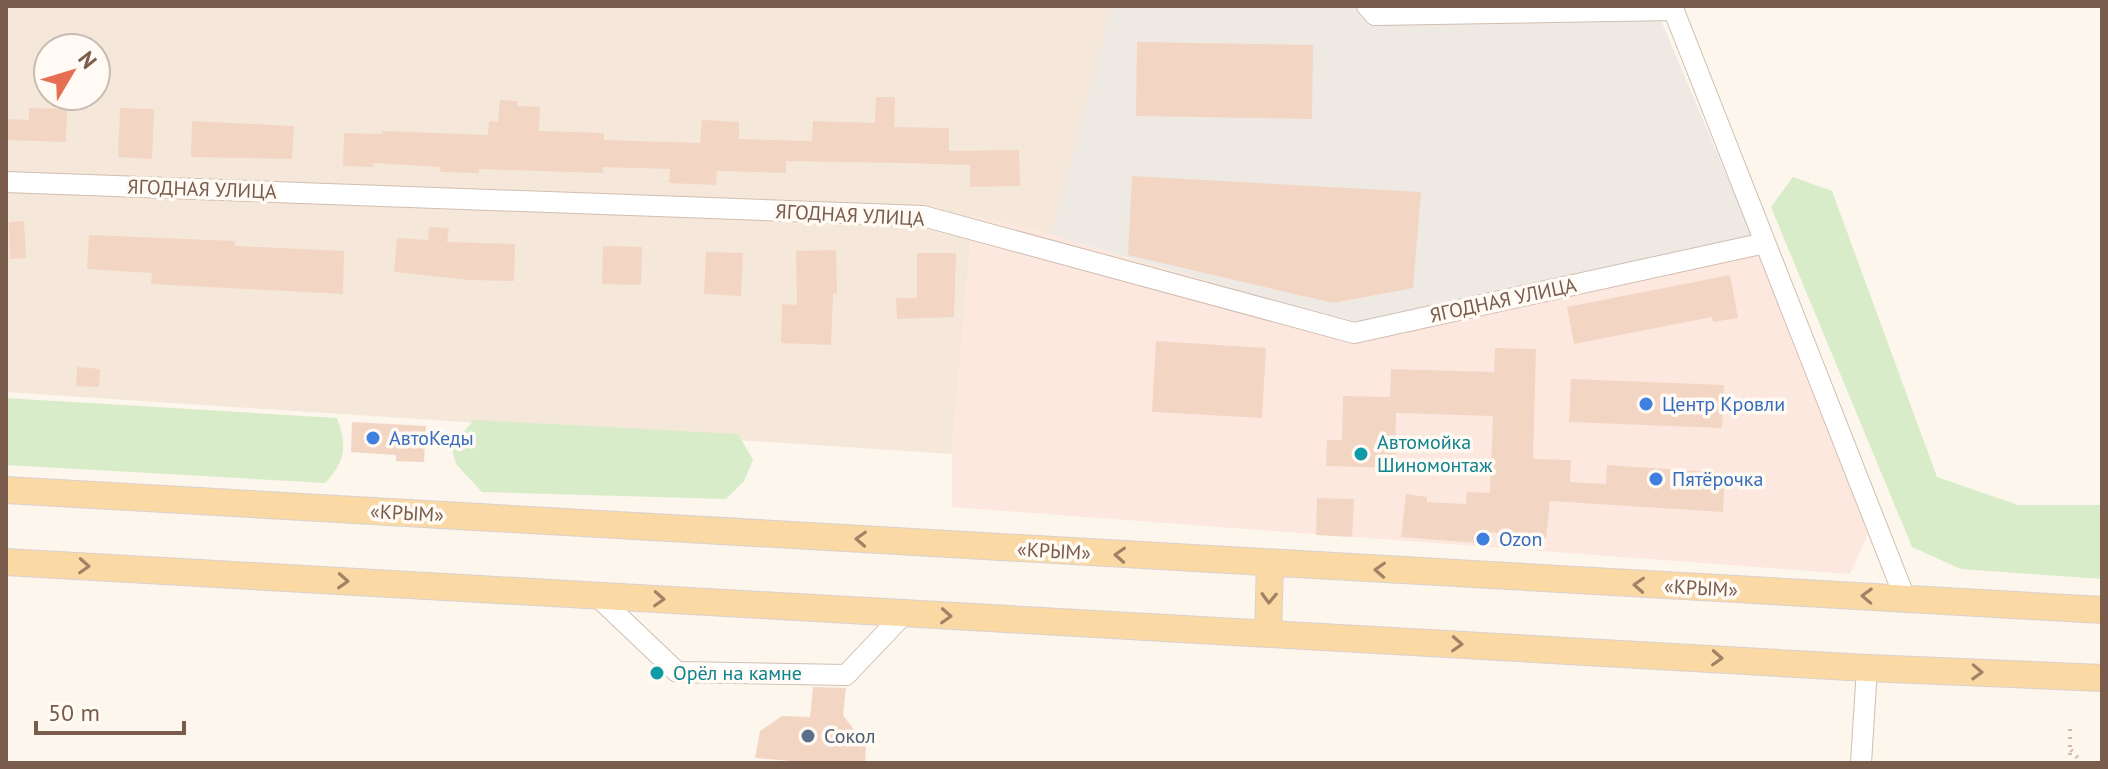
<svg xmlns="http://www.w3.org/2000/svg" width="2108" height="769" font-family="'PT Sans',sans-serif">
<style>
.residential{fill:#f5e8da;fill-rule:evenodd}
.commercial{fill:#fde8e0}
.industrial{fill:#efe9e4}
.green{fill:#d8ecc9}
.building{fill:#f3d5c3}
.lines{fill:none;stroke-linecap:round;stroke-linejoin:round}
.minor-casing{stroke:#d1beb0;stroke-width:22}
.major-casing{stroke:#dad1cd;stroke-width:28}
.path{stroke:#d9b8a5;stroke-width:4;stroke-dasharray:2 6;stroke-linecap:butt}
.minor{stroke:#fff;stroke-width:20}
.major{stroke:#fbd9a5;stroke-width:26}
.oneway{stroke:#a18267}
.shop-dot{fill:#3f7fe0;stroke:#fffaf3;stroke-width:3}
.culture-dot{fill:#0f9aa8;stroke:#fffaf3;stroke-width:3}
.service-dot{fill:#5c6f8a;stroke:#fffaf3;stroke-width:3}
.labels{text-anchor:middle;stroke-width:7;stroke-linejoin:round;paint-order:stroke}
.street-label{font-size:20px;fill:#7a5c4d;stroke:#fffaf3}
.shop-label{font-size:20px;fill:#366cbe;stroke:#fffaf3;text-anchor:start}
.culture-label{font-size:20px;fill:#0d838f;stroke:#fffaf3;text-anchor:start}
.service-label{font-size:20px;fill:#4e5e75;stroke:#fffaf3;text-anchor:start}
</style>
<rect width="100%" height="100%" fill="#fdf6ec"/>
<path class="residential" d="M6 6H1112L1052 235 973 216 952 454 6 392ZM48 48H96V96H48Z"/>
<path class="commercial" d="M973 216 1052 235 1349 323 1753 238 1868 534 1850 574 952 507V454Z"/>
<path class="industrial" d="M1112 6H1655L1753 238 1349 323 1052 235Z"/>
<path class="green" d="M1793 177 1832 191 1937 477 2018 505H2102V579L1961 569 1912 547 1771 207Z
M6 398 337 418C348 446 345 462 325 483L6 465Z
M474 420 738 434 753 460 744 481 726 499 482 492 456 464 451 446Z"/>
<path class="building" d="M1137 42 1313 45 1312 119 1136 116Z
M876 97H895L894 127 949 128V151L1019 150 1020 186 970 187V165L902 163 786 161V173L717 171 716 185 669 183 670 169 603 167V173L479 169V173L440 172 441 167 373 163V167L343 166 344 133 382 134V131L488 135 489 121 498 122 500 100 517 101V106L540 107 539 131 604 133V140L700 143 702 120 739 122V139L812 141 813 121 875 123Z
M29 108 67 109 66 142 6 140V119L29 120Z
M120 108 154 109 152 159 118 157Z
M192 121 294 126 292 159 191 157Z
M1132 176 1421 192 1413 288 1333 303 1128 255Z
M24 221 26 258 10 259 9 222Z
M429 227 449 228 447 242 515 244 514 281 470 280 394 272 397 238 428 240Z
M89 235 235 241V246L344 251 343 294 151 284 152 273 87 269Z
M603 246 642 247 641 285 602 284Z
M836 250 837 293 833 294 831 345 781 343 782 304 797 305 796 251Z
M706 252 743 253 741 296 704 294Z
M917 253H956L954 317 897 319 896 298H917Z
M1730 275 1738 318 1713 322 1712 317 1574 344 1567 307Z
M1156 341 1266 348 1262 418 1152 412Z
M1495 348 1536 349 1533 459 1571 460 1570 482 1606 484 1607 465 1725 473 1723 512 1550 501 1546 538 1489 532V544L1401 537 1406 494 1427 497V502L1466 504 1467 492 1490 493 1493 416 1396 413 1395 468 1326 466 1327 440H1342L1343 396 1390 397 1391 369 1494 372Z
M77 367 100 369 99 387 76 386Z
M1571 379 1724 385 1722 428 1569 422Z
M352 422 426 426 424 462 396 461V455L351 452Z
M1317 498 1354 499 1352 537 1316 535Z
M813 687 846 688 843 715 866 746 865 763H813L755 758 760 731 782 716 810 717Z"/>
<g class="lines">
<defs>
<path id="minor" d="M1367 6 1375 15 1674 10
M1672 6 1905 598
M6 182 923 216 1354 333 1765 243
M597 596 677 672 846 675 904 614
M1861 763 1867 668"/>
<path id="major" d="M6 490 2102 610
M6 562 1867 668 2102 678
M1268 633 1270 563"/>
</defs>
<use href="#minor" class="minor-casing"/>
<use href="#major" class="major-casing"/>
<path class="path" d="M2071 750 2082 763
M2070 763V727"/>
<use href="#minor" class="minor"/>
<use href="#major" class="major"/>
</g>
<defs><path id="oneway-chevron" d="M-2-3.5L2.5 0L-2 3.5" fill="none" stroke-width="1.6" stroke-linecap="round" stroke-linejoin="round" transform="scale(2)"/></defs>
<g class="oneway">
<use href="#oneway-chevron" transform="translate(861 539) rotate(-177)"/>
<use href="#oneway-chevron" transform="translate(1120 555) rotate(-177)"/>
<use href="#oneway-chevron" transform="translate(84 566) rotate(3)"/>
<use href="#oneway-chevron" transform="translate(1380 570) rotate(-177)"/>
<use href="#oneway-chevron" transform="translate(343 581) rotate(3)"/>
<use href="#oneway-chevron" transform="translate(1639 585) rotate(-177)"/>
<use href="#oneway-chevron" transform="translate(1867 596) rotate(-178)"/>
<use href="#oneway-chevron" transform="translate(1269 598) rotate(92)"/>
<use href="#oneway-chevron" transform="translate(659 599) rotate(3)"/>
<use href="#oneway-chevron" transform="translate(946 616) rotate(3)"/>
<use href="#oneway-chevron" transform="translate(1457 644) rotate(3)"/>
<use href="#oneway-chevron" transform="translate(1717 658) rotate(3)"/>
<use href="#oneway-chevron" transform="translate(1977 672) rotate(2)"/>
</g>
<g class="shop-dot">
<circle cx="1646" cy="404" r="8"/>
<circle cx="373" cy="438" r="8"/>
<circle cx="1656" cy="479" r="8"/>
<circle cx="1483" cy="539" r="8"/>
</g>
<g class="culture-dot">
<circle cx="1361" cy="454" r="8"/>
<circle cx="657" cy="673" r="8"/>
</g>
<circle class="service-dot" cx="808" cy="736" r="8"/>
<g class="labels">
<g class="street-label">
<text transform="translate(202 189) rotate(2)" y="7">ЯГОДНАЯ УЛИЦА</text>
<text transform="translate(850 215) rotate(3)" y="7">ЯГОДНАЯ УЛИЦА</text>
<text transform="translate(1503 300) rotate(-12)" y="7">ЯГОДНАЯ УЛИЦА</text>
<text transform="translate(407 513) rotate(3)" y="7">«КРЫМ»</text>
<text transform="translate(1054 551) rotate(3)" y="7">«КРЫМ»</text>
<text transform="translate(1701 588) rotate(3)" y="7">«КРЫМ»</text>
</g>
<g class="shop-label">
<text x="1662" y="411">Центр Кровли</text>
<text x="389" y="445">АвтоКеды</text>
<text x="1672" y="486">Пятёрочка</text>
<text x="1499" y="546">Ozon</text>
</g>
<g class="culture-label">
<text x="1377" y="449">Автомойка<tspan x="1377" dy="23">Шиномонтаж</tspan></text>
<text x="673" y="680">Орёл на камне</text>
</g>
<g class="service-label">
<text x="824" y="743">Сокол</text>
</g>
</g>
<rect width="2108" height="769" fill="none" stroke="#7a5c4d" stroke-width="16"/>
<g transform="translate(72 72) rotate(52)"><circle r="38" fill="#fffaf3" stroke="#cabbb1" stroke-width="2"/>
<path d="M0-6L14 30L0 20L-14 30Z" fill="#e76f51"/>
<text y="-12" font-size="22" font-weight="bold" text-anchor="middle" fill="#7a5c4d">N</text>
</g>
<path d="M36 721v12h148v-12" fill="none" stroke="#7a5c4d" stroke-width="4"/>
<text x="48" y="721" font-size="24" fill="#7a5c4d" stroke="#fffaf3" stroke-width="6" paint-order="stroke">50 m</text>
</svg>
